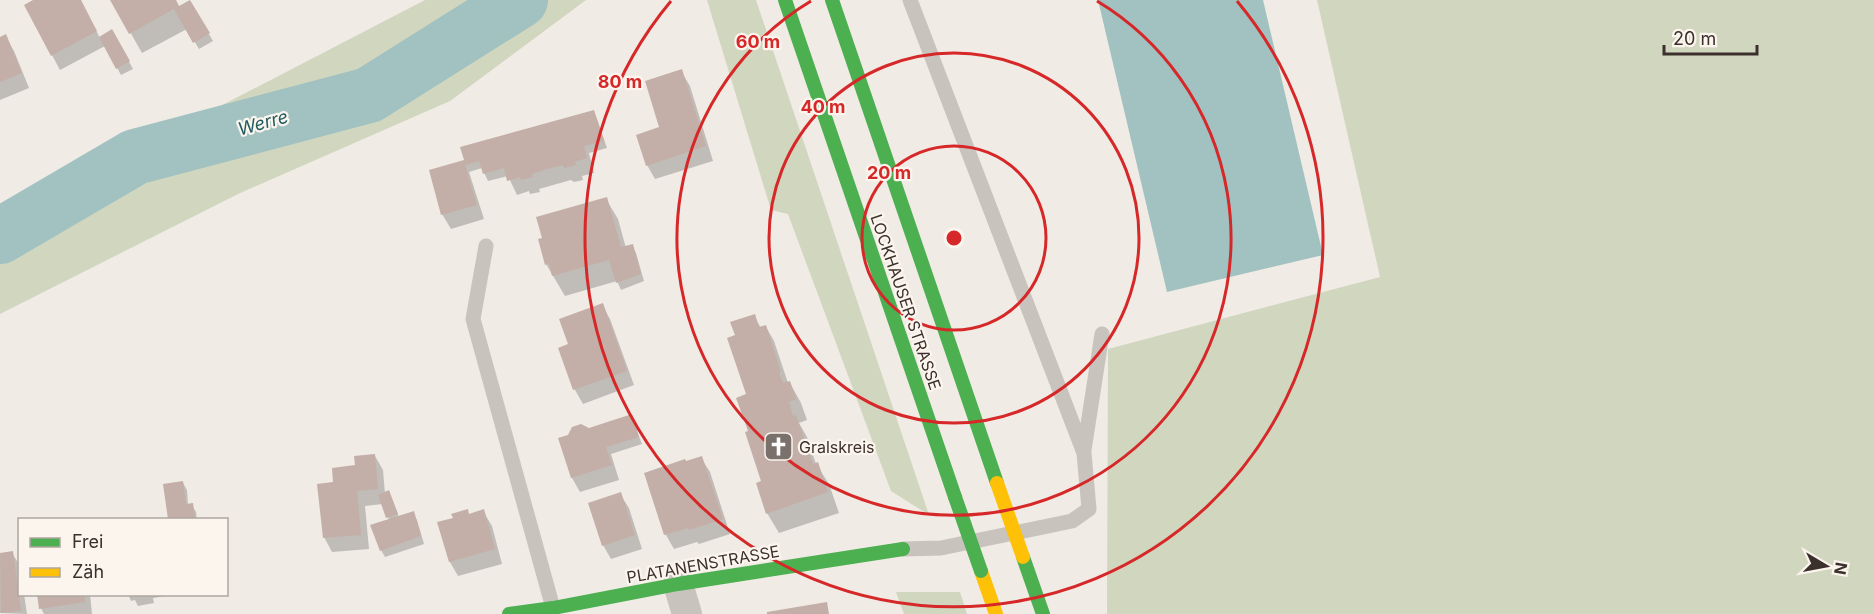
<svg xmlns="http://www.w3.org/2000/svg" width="1874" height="614" font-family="Inter,sans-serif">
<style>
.green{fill:#d1d6bf}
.water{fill:#a1c2c1}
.shadow{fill:#0003}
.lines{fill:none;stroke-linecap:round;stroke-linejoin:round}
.river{stroke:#a1c2c1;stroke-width:56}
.building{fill:#c3afa7}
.lane{stroke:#c9c3be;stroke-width:15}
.street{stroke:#c9c3be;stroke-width:30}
.fast{stroke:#4caf50;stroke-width:14}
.slow{stroke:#ffc107;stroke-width:14}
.fast-bridge{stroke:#4caf50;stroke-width:14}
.slow-bridge{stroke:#ffc107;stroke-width:14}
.ring{fill:none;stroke:#d62828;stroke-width:3}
.labels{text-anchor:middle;stroke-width:4.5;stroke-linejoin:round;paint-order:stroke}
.street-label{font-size:16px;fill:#3b302b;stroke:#fbf5ee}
.poi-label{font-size:16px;fill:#3b302b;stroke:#fbf5ee;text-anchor:start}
.water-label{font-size:18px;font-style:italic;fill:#1f5a5e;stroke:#fbf5ee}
.centre{fill:#d62828;stroke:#fbf5ee;stroke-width:3}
.ring-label{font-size:18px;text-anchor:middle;font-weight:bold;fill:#d62828;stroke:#fbf5ee;stroke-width:4.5;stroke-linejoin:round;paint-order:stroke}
</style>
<rect width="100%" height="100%" fill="#f0ebe5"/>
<path class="green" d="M425 0H586L450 101 238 194 0 314V208L72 183Z
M707 0H756L929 515 891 491 788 214 771 210Z
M1317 0H1874V614H1107L1108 349 1380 277Z
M896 592H960L967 614H904Z"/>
<path class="water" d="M1098 0H1263L1323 255 1167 292Z"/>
<path class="shadow" d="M36 0H80L100 38 112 31 133 69 121 75 105 46 60 70 52 55Z
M112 0H174L179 8 190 1 213 41 199 49 187 29 142 53Z
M5 36 14 51 29 88 0 100V39Z
M681 71 690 86 713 161 655 179 647 165Z
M593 112 597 119 607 148 589 153 594 173 582 176 583 180 574 182 571 180 539 189 540 192 530 194 529 191 517 195 508 176 488 181 482 168 469 172 484 219 451 229 442 214 466 161Z
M606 199 618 219 626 248 632 246 636 253 644 281 621 290 617 281 565 296 546 264Z
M602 305 610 319 634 385 583 404 575 390 560 349 570 345Z
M754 316 761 328 766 327 774 341 788 383H790L801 403 807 420 799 423 807 437 816 464 829 484 839 513 779 533 767 513 763 482 749 432 748 395 737 336Z
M631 416 642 444 611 454 619 480 580 492 572 478 559 439Z
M375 456 383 470 385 494 389 492 399 517 413 513 417 520 424 544 385 557 381 550 389 520 383 504 365 506 369 549 332 552 324 537 334 484 356 467Z
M701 458 710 472 730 534 699 544 697 542 674 549 666 535 646 474Z
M183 483 187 490 188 505H192L196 512 197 520H169L165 486Z
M620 494 629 508 642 549 611 559 603 545Z
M483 511 492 526 502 564 458 576 450 562 455 519Z
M12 553 20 566V594H24L27 614 0 613V554Z
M39 594H90L92 614H44L41 608Z
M128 594H179L153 598 154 603 138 606 135 600 131 601Z"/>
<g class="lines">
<path class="river" d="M0 236 135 157 369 95 520 0"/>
</g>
<path class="building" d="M33 0H81L97 31 51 56 24 5Z
M110 0H176L179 6 190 0 210 33 193 43 174 9 129 34Z
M112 29 130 61 116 69 99 37Z
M6 34 22 73 0 82V37Z
M682 69 706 146 646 166 636 135 659 127 645 81Z
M594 110 604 141 584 146 587 158 575 162 576 165 564 168 563 165 547 169 532 174 533 177 521 180 520 177 507 181 504 168 483 174 479 161 465 165 477 205 441 215 429 170 464 160 460 147Z
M607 197 621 247 633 244 641 274 616 283 609 260 552 276 549 263 545 265 538 239 542 238 536 217Z
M603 303 627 371 573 390 558 348 568 344 559 319Z
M755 314 759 327 766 325 781 372 779 373 783 383 790 381 796 399 789 402 793 416 796 415 813 464 818 462 828 492 766 514 756 483 761 481 745 432 748 431 736 398 746 394 727 338 735 335 730 322Z
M632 414 639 437 606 447 612 465 571 478 558 438 568 435 572 427 581 424 589 428Z
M375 454 378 489 357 491 361 535 323 538 317 484 333 482 332 468 355 465 354 456Z
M702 456 723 519 689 530 688 528 664 535 644 473 685 459 686 461Z
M183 481 186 504 193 503 195 519H168L163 484Z
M389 490 398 514 386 518 378 495Z
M621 492 635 535 602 546 588 503Z
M468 509 469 514 484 509 495 549 449 562 437 522 453 518 451 514Z
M414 511 421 536 380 551 370 525Z
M13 551 21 611 1 613 0 553Z
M37 594H84L85 602 39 609Z
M827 602 829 614H767V612Z"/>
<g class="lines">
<path class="lane" d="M486 246 473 319 553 608
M1084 450 1102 334
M903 549 941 548 1072 521 1089 509 1084 453 910 0"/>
<path class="street" d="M678 584 687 614"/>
<path class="fast" d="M785 0 955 497
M832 0 997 483
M1023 557 1043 614
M509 614 553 608 678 584 903 549"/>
<path class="slow" d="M981 571 996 614"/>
<path class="fast-bridge" d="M955 497 981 571"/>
<path class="slow-bridge" d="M997 483 1023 557"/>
</g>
<g class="ring">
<circle cx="954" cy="238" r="92"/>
<circle cx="954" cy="238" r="185"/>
<path d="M1097 1A277 277 0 1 1 811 1"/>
<path d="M1237 1A369 369 0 1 1 671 1"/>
</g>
<defs>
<symbol id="church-square" viewBox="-11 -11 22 22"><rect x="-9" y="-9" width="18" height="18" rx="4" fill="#7a716c" stroke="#fbf5ee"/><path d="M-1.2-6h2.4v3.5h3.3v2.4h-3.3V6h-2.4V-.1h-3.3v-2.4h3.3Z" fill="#fff"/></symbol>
</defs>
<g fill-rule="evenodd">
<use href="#church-square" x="762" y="430" width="33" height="33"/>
</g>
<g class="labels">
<g class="street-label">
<text transform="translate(906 302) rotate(71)" y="6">LOCKHAUSER STRASSE</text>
<text transform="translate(703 564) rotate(-10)" y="6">PLATANENSTRASSE</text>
</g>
<g class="poi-label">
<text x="799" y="453">Gralskreis</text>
</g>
<g class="water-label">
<text transform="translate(263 123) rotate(-15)" y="6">Werre</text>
</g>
</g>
<circle cx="954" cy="238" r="9" class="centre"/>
<g class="ring-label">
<text x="758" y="48">60 m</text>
<text x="620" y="88">80 m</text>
<text x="823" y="113">40 m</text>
<text x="889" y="179">20 m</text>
</g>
<rect x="18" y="518" width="210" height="78" fill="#fbf5ee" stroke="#aea6a0" stroke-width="1.5"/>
<rect x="30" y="538" width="30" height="9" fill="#4caf50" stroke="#aea6a0" stroke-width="1.5"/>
<text x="72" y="548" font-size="18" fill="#3b302b">Frei</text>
<rect x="30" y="568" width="30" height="9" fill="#ffc107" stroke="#aea6a0" stroke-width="1.5"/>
<text x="72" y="578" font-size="18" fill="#3b302b">Zäh</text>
<g transform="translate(1826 566) rotate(100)" stroke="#fbf5ee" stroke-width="4.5" paint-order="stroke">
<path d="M0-4.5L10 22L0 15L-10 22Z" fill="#3b302b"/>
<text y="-9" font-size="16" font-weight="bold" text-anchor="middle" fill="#3b302b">N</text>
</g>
<path d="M1664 45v9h93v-9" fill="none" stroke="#3b302b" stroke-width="3"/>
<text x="1673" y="45" font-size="18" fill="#3b302b" stroke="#fbf5ee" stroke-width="4.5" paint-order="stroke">20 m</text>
</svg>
